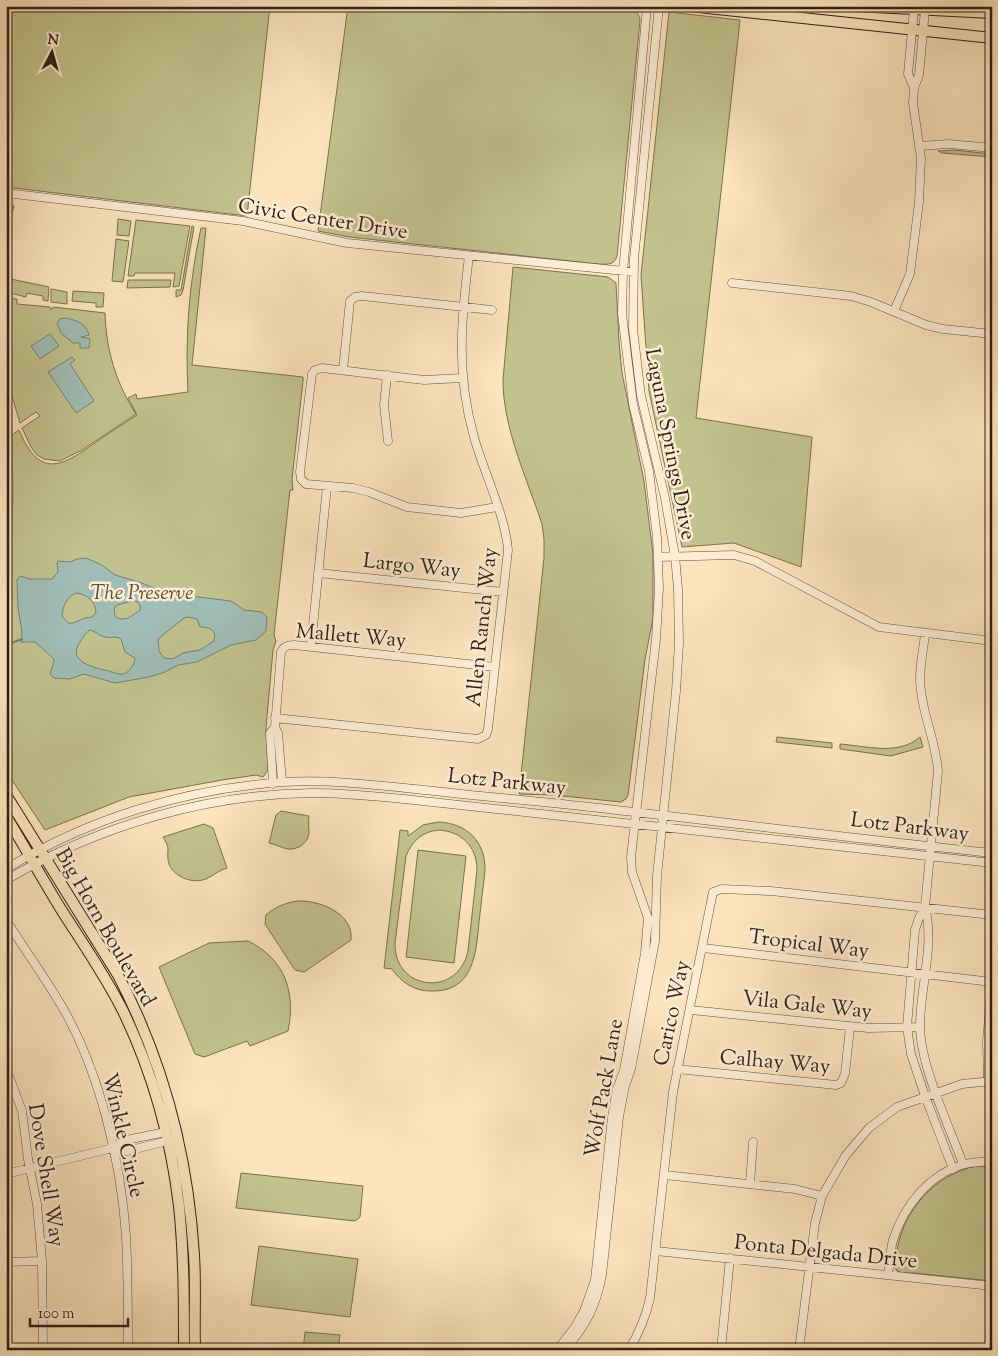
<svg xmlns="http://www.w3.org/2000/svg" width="998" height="1356" font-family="'Sorts Mill Goudy',serif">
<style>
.green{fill:#c2c38e;stroke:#7a7052;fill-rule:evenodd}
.water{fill:#a0beb7;stroke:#747e76;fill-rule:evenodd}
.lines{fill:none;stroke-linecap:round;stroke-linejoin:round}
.stream{stroke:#747e76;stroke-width:2}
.minor-casing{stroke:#644f3f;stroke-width:9}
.major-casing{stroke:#321d15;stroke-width:12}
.minor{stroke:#fdedd4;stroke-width:8}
.major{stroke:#fce4bd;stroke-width:10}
.labels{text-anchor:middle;stroke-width:5;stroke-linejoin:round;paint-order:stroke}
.street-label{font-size:21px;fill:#321d15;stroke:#fdedd4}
.park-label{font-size:21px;font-style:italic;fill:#5d4f39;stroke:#fdedd4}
</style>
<rect width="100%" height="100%" fill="#fce4bd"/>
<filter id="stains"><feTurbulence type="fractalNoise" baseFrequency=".004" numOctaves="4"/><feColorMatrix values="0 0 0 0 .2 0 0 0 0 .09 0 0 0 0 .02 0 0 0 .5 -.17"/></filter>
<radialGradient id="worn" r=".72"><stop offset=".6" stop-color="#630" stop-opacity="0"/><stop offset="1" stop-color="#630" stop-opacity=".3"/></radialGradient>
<path class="green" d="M6 6H270L247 216 6 187Z
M348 6H612C624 7 638 6 640 20L617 256C614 266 607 264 598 264L349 237 318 231Z
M669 12 740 20 696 418 812 437 801 567 734 543 682 547 649 391 641 275Z
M954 150 992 154V157L942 153 938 151Z
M6 205 14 206 6 235Z
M118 219 131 221 129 236 117 235Z
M136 220 190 226 179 286 173 287 175 273H135L134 276H128Z
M192 226 194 227 183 290 181 295 176 297V290H181Z
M201 228H206L192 365 303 377V381L292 479 293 490H290L274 635 276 641 273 650 266 728 268 770 263 777 256 775 222 780 129 797 45 830 6 771V560H10L13 499 12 435 19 430C38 475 57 470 92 445 107 434 122 425 137 415L128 398 136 394 137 399 188 392C185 336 189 283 201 228Z
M116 239 129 241 123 282 112 281Z
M513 267 608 277 616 283 619 342 622 373 644 481 653 554V619L645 659 628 795 626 799 621 802 553 795 519 794 544 558V539L542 524C527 479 503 428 503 380Z
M6 278 49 287 48 301 43 300V296L27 293 26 297 6 292Z
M128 280H171L170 287 127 288Z
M51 289 67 292V304L51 302Z
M73 291 104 293 103 307H96V303L72 301Z
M6 298 17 299V304L50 307V309H52L53 307 105 313C106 350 116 383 136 414L82 450 60 461 44 459 37 455 31 447 22 428 40 416 36 412 20 423 6 376 9 374 6 364V344H10L6 338Z
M9 437 10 490 7 558 6 439Z
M777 737 832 743V748L776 742Z
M920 737 923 747 891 756 840 749V744C867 746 898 756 920 737Z
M281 811 309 816C308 823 309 827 309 833 308 843 298 850 288 849 281 848 276 844 269 843L276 815Z
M438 822C467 823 486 842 485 871 483 888 481 905 479 922 476 953 474 993 430 991 414 991 401 982 392 969L384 968 400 830 408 831V836L423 825ZM438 830C462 831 477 847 477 870L468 951C458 998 394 991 395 943L406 856C412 841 422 832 438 830Z
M204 824 213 828 227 868C218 871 214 875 206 879 193 884 175 878 169 864 167 858 168 853 168 848 167 844 165 840 163 837Z
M418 850 466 856 454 963 406 957Z
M297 901C319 900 354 913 351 940L304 972 295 970 265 924 266 915C275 907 285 903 297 901Z
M248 941C285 959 296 992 288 1031L250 1046 247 1041 204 1057 195 1054 159 967 209 943Z
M976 1166H992V1281L914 1273H903L897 1271C892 1263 896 1257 897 1249 905 1208 935 1175 976 1166Z
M241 1173 363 1186 360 1217 355 1221 236 1208Z
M259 1246 358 1259 350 1317 251 1305Z
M305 1332 340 1335 338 1350H303Z"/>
<path class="water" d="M64 318C75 319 87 324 89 335L81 337 90 339 89 348H80V343H73L61 333 57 323 60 319Z
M50 334 59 346 40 359 31 346Z
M72 357 75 360 70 364 94 401 76 413 48 372Z
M86 558 102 565 115 575 142 583 165 593 231 601 244 610 262 612 267 617 266 631 256 640 231 645 197 662 178 665 165 672 149 677 115 683 84 674 69 679 54 678 50 674 54 661 53 658 35 642H21L22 632 18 607 17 580 20 576 30 579H52L58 572 57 563 58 561 70 562 77 559ZM77 593C88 595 95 601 96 612 93 618 91 617 85 618 78 620 76 624 68 623L62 616C62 607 68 595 77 593ZM132 601 138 602 140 606V610C132 616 124 623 115 616L114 609 117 605ZM188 617 197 619 200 627C210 627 217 630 214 641L200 650 183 653 173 659 164 658 159 651 158 639 184 618ZM90 630C96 631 99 636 105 637 111 639 115 635 121 639L125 652 135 658C135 664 129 672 124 674 119 675 113 672 109 671 95 668 66 662 80 642 83 637 85 633 90 630Z"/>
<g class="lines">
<path class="stream" d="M6 645 22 639"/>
<defs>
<path id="minor" d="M914 10 908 74 914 88
M919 146 949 144 992 148
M6 193 243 221 347 243 634 272
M732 283 851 296 871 302 926 325 943 329 992 334
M894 311 910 274 919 202 921 158 913 103 914 88 919 75 925 10
M343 370 350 301 355 297 362 296 492 310
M387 375 384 405 388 441
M462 378 424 380 322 368 315 370 312 374 300 472 301 479 306 484 353 488 369 492 407 507 461 513 497 507
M658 557 734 555 755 561 879 627 992 641
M318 573 503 592
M925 634C923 653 918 672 921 691 924 718 936 743 938 771L925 907C935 945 920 987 920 1026 920 1065 949 1126 963 1164
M311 646 327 486
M275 718 478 739 486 735 488 729 508 550C505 514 484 473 474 437 456 373 461 321 469 256
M282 782 278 733 275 727 281 652C284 646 288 645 294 645L495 667
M273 784 270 733 275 727
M6 869C89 818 185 789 283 782 333 779 384 786 434 791 486 797 538 801 590 807 724 822 858 839 992 853
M6 880C98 826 206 794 313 793 343 793 373 796 404 799L992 863
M925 907 919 918 915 930 907 1027 911 1054 925 1096 953 1169
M6 920C25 950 46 979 64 1010 100 1074 121 1162 126 1236 128 1274 128 1312 128 1350
M703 948 992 982
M691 1010 868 1028 920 1027
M6 1068 22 1111 28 1159 37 1204 42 1261 43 1350
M677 1069 836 1085 841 1083 845 1074 850 1027
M988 1081 987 1041 992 982
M113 1148 127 1151 167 1141
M6 1174 113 1148 126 1140 166 1132
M665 1175 795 1189 822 1196
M750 1184 753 1142
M656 1251 992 1286
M6 1262 42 1261
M888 1275C890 1263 890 1251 893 1240 904 1206 929 1174 965 1164 974 1162 983 1162 992 1161
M557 1350 575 1327 584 1311 595 1280 612 1117 617 1089 624 1070 645 953 648 918 632 872 631 857 656 639 659 588 657 537 649 471 633 404 622 314 623 272 647 6
M565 1350C586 1325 596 1307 602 1275L619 1117 625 1086 631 1069 655 941 657 876 676 691 679 643 678 589 675 556 665 498 641 396 633 329 634 259 659 6
M629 1350C639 1333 646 1317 650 1298L673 1092 713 892 722 889 771 891 992 915
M721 1350 730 1258
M799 1350 815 1223 822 1196 846 1155 869 1128 897 1107 962 1084 992 1081
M988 1350 992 1319"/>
<path id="major" d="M689 6 992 38
M854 6 992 13
M6 795 118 975C163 1061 188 1157 194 1255 196 1286 194 1318 195 1350
M6 816C26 849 44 882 64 914 84 945 106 977 123 1011 152 1071 171 1139 179 1206 184 1254 184 1302 184 1350"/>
</defs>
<use href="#minor" class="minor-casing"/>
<use href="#major" class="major-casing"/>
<use href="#minor" class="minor"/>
<use href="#major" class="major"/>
</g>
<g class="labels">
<g class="street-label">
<text transform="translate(323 218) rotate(9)" y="7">Civic Center Drive</text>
<text transform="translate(671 444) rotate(79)" y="7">Laguna Springs Drive</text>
<text transform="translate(412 565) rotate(6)" y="7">Largo Way</text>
<text transform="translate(481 627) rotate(-84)" y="7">Allen Ranch Way</text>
<text transform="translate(351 635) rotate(5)" y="7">Mallett Way</text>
<text transform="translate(507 781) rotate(6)" y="7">Lotz Parkway</text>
<text transform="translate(910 826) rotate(7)" y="7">Lotz Parkway</text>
<text transform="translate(106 927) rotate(60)" y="7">Big Horn Boulevard</text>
<text transform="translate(809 943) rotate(7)" y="7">Tropical Way</text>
<text transform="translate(807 1004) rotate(6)" y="7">Vila Gale Way</text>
<text transform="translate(671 1013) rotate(-78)" y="7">Carico Way</text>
<text transform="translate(775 1061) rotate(5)" y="7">Calhay Way</text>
<text transform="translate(603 1088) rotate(-80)" y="7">Wolf Pack Lane</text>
<text transform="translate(124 1135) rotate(77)" y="7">Winkle Circle</text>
<text transform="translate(47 1175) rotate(81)" y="7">Dove Shell Way</text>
<text transform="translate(826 1251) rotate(6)" y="7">Ponta Delgada Drive</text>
</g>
<g class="park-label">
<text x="142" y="599">The Preserve</text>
</g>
</g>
<rect width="998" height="1356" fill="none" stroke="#fce4bd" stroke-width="25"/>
<rect x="8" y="8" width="983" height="1341" fill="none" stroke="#321d15" stroke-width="2.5"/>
<rect x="12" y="12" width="973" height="1331" fill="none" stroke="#321d15"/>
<g transform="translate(52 52) rotate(6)" stroke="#fdedd4" stroke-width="4" paint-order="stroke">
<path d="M0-4L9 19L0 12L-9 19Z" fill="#321d15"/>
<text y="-8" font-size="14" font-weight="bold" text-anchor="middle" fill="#321d15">N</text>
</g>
<path d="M30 1318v8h98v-8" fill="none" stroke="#321d15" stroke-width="2.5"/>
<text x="38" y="1318" font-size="15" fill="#321d15" stroke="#fdedd4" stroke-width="4" paint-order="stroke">100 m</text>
<rect width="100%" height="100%" filter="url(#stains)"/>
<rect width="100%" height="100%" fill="url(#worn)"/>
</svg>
